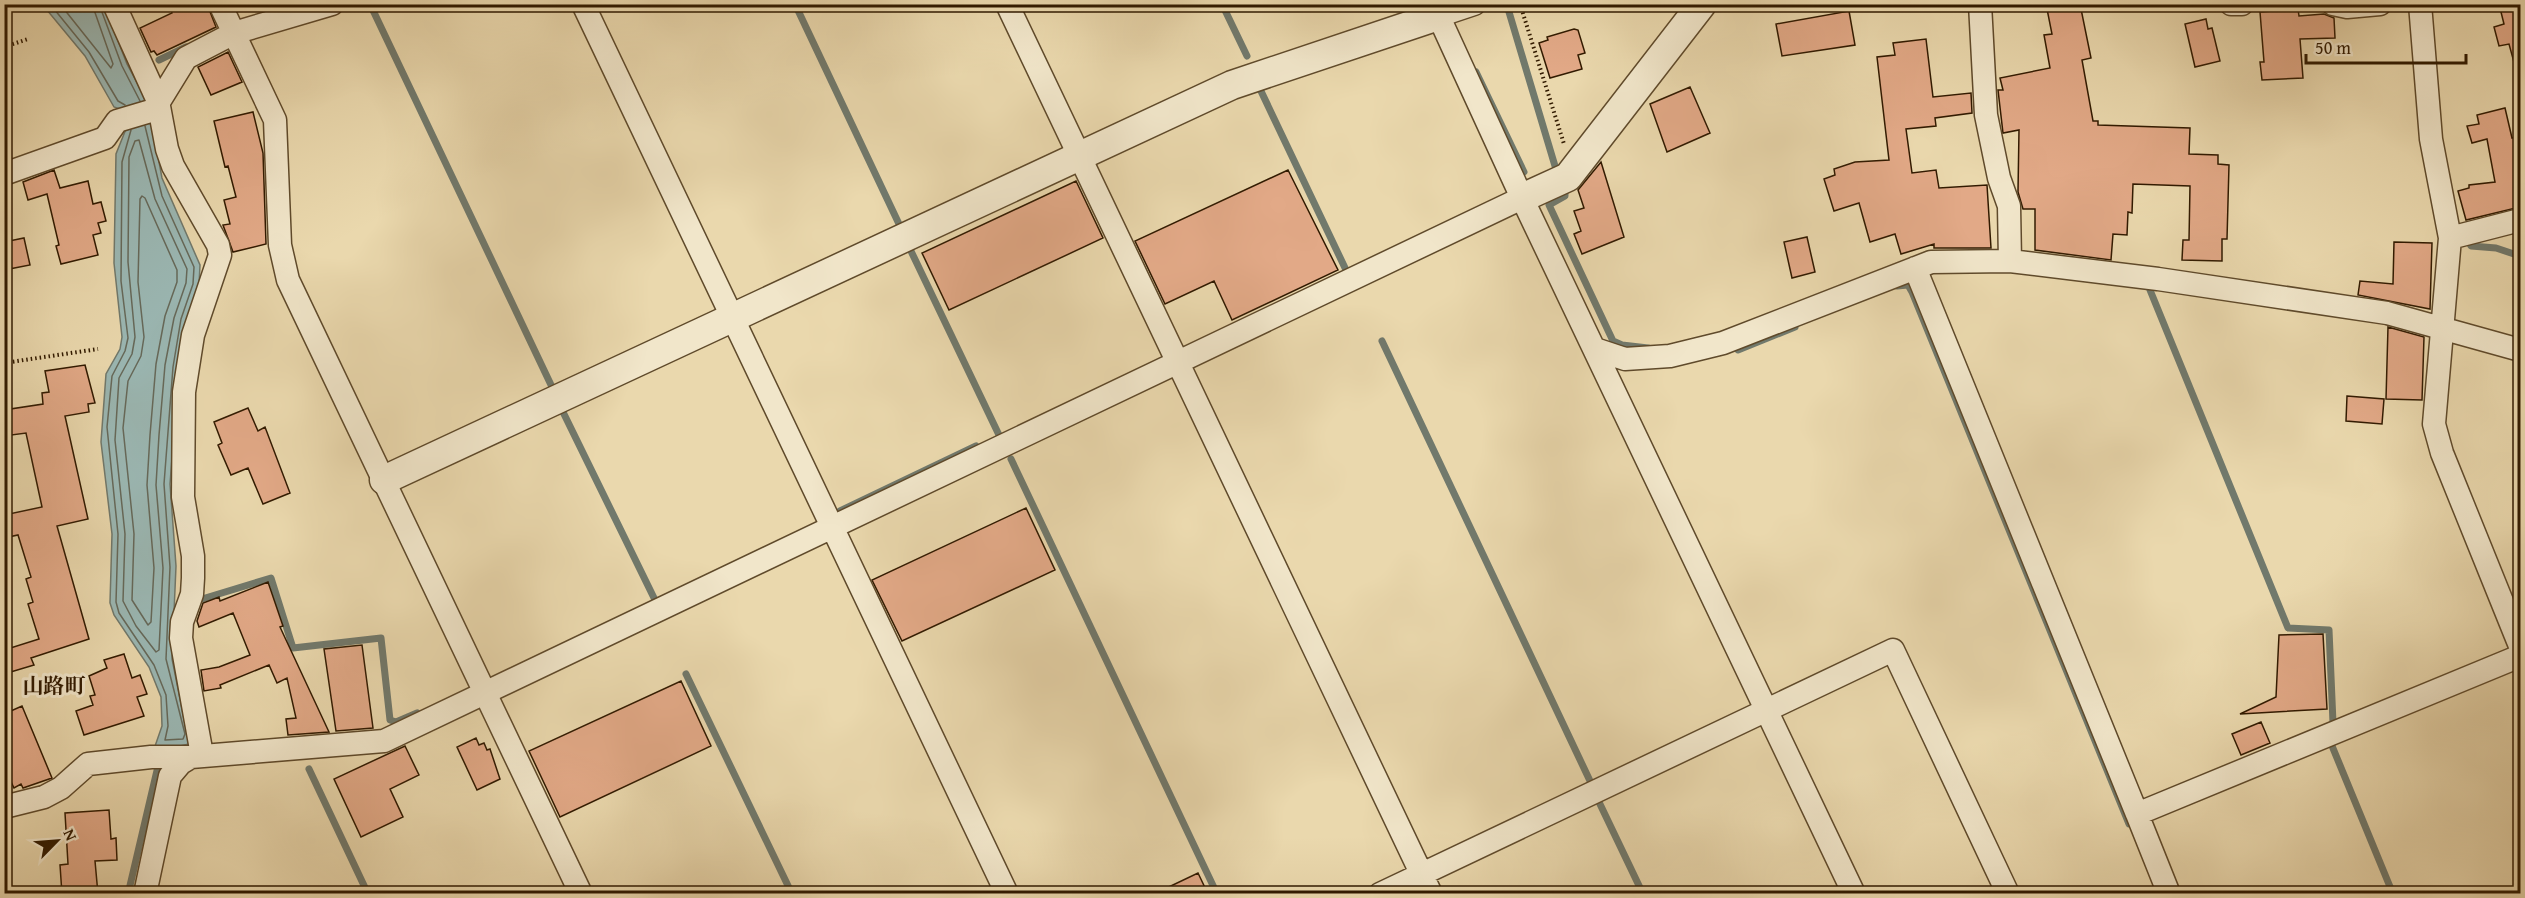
<svg xmlns="http://www.w3.org/2000/svg" width="2525" height="898" font-family="'Gentium Book Plus','Noto Serif JP',serif">
<style>
.water{fill:#9bb8b4;stroke:#71796c;stroke-width:1.5}
.lines{fill:none;stroke-linecap:round;stroke-linejoin:round}
.shore{stroke:#66695a;stroke-width:1.5}
.stream{stroke:#71796c;stroke-width:7}
.building{fill:#e2a987;stroke:#311a00;stroke-width:1.5}
.minor-casing{stroke:#5f4a2b;stroke-width:25}
.tertiary-casing{stroke:#5f4a2b;stroke-width:31}
.path{stroke:#311a00;stroke-width:4;stroke-dasharray:1.5 3;stroke-linecap:butt}
.minor{stroke:#f1e6ca;stroke-width:22}
.tertiary{stroke:#f1e6ca;stroke-width:28}
.labels{text-anchor:middle;stroke-width:6;stroke-linejoin:round;paint-order:stroke}
.quarter-label{font-size:21px;font-weight:bold;fill:#311a00;stroke:#f1e6ca}
</style>
<rect width="100%" height="100%" fill="#ead8ad"/>
<filter id="stains"><feTurbulence type="fractalNoise" baseFrequency=".00333" numOctaves="4"/><feColorMatrix values="0 0 0 0 .2 0 0 0 0 .09 0 0 0 0 .02 0 0 0 .5 -.17"/></filter>
<radialGradient id="worn" r=".72"><stop offset=".6" stop-color="#630" stop-opacity="0"/><stop offset="1" stop-color="#630" stop-opacity=".3"/></radialGradient>
<path class="water" d="M39 5H104L127 64 148 103 162 178 200 265 199 285 179 368 170 484 176 566 172 659 189 744 153 752 162 726 161 697 149 667 114 615 110 603 112 534 101 442 106 374 120 349 122 337 114 263 116 154 126 129 120 109 114 107 85 56 47 10Z"/>
<g class="lines">
<path class="shore" d="M50 4 89 52 118 101 125 105
M60 4 111 68 113 64 92 4
M99 4 122 66 140 101
M131 130 122 162 121 281 128 338 125 351 112 376 107 427 118 534 116 602 119 613 154 665 166 695 168 726 165 740 183 739 185 734 166 659 170 567 164 484 173 367 181 319 193 284 194 267 162 196 145 126
M139 140 155 199 187 269 186 283 174 318 165 365 159 435 156 485 163 568 159 650 156 652 136 626 123 601 125 534 115 440 119 378 132 354 135 337 128 262 129 157 135 141Z
M142 196 145 198 177 270V282L165 316 156 364 150 435 147 485 154 568 151 622 148 625 132 600 134 534 123 428 128 381 141 356 144 337 138 282 140 199Z"/>
<path class="stream" d="M370 4 552 387
M795 4 899 224
M1222 4 1247 56
M1509 12 1555 166
M159 60 186 47
M1476 72 1524 172
M1260 89 1346 270
M1565 192V196L1549 205 1613 341 1622 345 1648 348
M2469 242 2471 246 2496 248 2520 256
M910 249 999 435
M1897 286 1908 285 1912 292 2129 824
M2150 290 2288 628 2329 630 2333 723
M1382 341 1591 783
M1738 350 1795 327
M563 412 655 600
M1011 459 1217 894
M840 511 976 446
M202 599 271 578 293 648 381 638 390 720 396 722 417 713
M686 674 792 894
M2330 741 2393 894
M309 769 368 894
M1599 802 1643 894
M128 894 159 762"/>
</g>
<path class="building" d="M168 4H207L216 27 157 55 154 51 151 52 140 28 172 13Z
M2046 4H2080L2091 58 2082 60 2093 121H2098V125L2190 128 2189 154 2218 155V164L2229 165 2227 239H2222V261L2182 260 2183 240H2189L2190 186 2133 184 2132 213 2128 212 2127 235 2113 234 2111 260 2035 250V209H2023L2018 192 2019 130 2003 133 1998 90H2003L2000 78 2050 68 2044 35 2052 34Z
M2499 4H2520V65L2515 66 2509 44 2499 46 2494 27 2504 24Z
M2298 9 2299 16 2324 14 2334 18 2335 38 2300 39 2303 78 2262 80 2260 62H2264L2260 12Z
M1849 11 1855 45 1782 56 1776 24Z
M2206 19 2208 29 2212 28 2220 61 2195 67 2185 24Z
M1574 29 1578 30 1585 53 1578 55 1582 69 1550 78 1539 43 1548 40 1547 37Z
M1926 39 1933 97 1971 93 1972 113 1935 118 1936 126 1906 129 1912 173 1936 170 1939 188 1987 185 1991 248H1934V244L1901 254 1895 234 1870 242 1859 203 1834 211 1824 179 1835 175 1834 169 1855 162 1889 160 1877 57 1895 55 1893 43Z
M228 52 242 82 211 95 198 67Z
M1690 87 1710 133 1667 152 1650 104Z
M2505 108 2512 138 2520 136V207L2466 220 2458 191 2469 188V185L2495 182 2487 139 2472 143 2467 126 2479 124 2477 115Z
M253 112 263 153 266 244 233 252 223 225 230 224 224 200 236 197 228 166 225 167 214 121Z
M1601 162 1624 237 1582 254 1574 234 1581 231 1574 211 1584 208 1578 190Z
M54 170 60 188 88 181 93 204 101 202 106 221 98 223 101 233 93 235 98 255 61 264 56 246 59 245 47 194 28 200 23 182Z
M1288 170 1338 270 1232 320 1214 281 1165 304 1135 241Z
M1076 181 1103 238 949 310 922 253Z
M1807 237 1815 272 1792 278 1784 242Z
M24 238 30 265 4 270V242Z
M2394 242 2432 243 2430 309 2358 295 2360 281 2393 284Z
M2388 327 2424 337 2422 400 2386 399Z
M85 365 95 403 88 404 89 412 65 416 88 519 57 526 89 639 31 658 34 665 4 674V650L39 639 28 604 33 602 26 579 31 577 18 535 4 538V515L42 507 26 433 4 436V410L43 404 42 393 49 392 45 371Z
M2347 396 2384 399 2382 424 2346 421Z
M248 408 258 431 265 427 290 493 263 504 248 468 231 475 218 445 222 443 214 422Z
M1026 508 1055 570 902 641 872 580Z
M268 582 283 626 280 627 329 732 288 735 286 719 296 718 287 678 277 683 269 665 220 685 221 688 204 691 201 670 219 667 250 655 233 613 199 627 197 621 203 603 219 597 220 601Z
M2323 634 2327 709 2240 714 2276 697 2279 635Z
M362 645 373 728 336 731 324 649Z
M124 654 132 678 140 675 147 694 137 697 144 716 84 735 76 711 93 705 90 696 95 695 89 676 107 668 104 660Z
M681 681 711 746 560 817 529 751Z
M22 706 52 778 23 788 21 784 14 788 4 767V714Z
M2261 722 2270 743 2241 755 2232 734Z
M476 738 479 745 484 743 487 750 490 749 500 779 477 790 457 747Z
M405 746 419 775 390 789 403 817 361 837 334 779Z
M109 810 111 839 116 838 117 860 95 861 98 894H62L60 865 68 864 65 813Z
M1198 873 1208 894H1154Z"/>
<g class="lines">
<defs>
<path id="minor" d="M114 4 158 101 167 149 173 166 218 245 220 255 193 335 184 392 183 497 193 556V578L192 594 182 622 181 638 202 755
M220 4 275 120 280 245 288 280 581 894
M583 4 1007 894
M1007 4 1431 894
M1433 4 1522 198 1854 894
M1980 4 1986 115 1999 178 2009 206 2010 261
M2231 4H2242
M2333 4 2347 7 2380 4
M2420 4 2431 139 2450 238 2434 424 2442 453 2520 646
M1438 16 1474 4
M4 174 105 138 117 121 154 110 186 58 234 33 332 4
M2450 238 2520 220
M1915 268 2137 814 2520 656
M1595 349 1625 359 1670 356 1723 343 1931 262 2010 261 2158 279 2387 313 2520 350
M4 807 44 797 61 788 88 764 151 757H191
M2137 814 2169 894
M145 894 170 776 181 763 191 757 384 741 1522 198
M1380 894 1893 650 2008 894"/>
<path id="tertiary" d="M1522 198 1568 177 1702 4
M384 480 1232 85 1438 16"/>
</defs>
<use href="#minor" class="minor-casing"/>
<use href="#tertiary" class="tertiary-casing"/>
<path class="path" d="M1520 4 1564 144
M4 47 28 39
M4 363 98 349"/>
<use href="#minor" class="minor"/>
<use href="#tertiary" class="tertiary"/>
</g>
<g class="labels">
<g class="quarter-label">
<text x="54" y="693">山路町</text>
</g>
</g>
<rect width="2525" height="898" fill="none" stroke="#ead8ad" stroke-width="24"/>
<rect x="6" y="6" width="2513" height="886" fill="none" stroke="#311a00" stroke-width="3"/>
<rect x="12" y="12" width="2501" height="874" fill="none" stroke="#311a00" stroke-width="1.5"/>
<g transform="translate(57 841) rotate(65)" stroke="#f1e6ca" stroke-width="4.5" paint-order="stroke">
<path d="M0-4.5L10 22L0 15L-10 22Z" fill="#311a00"/>
<text y="-9" font-size="16" font-weight="bold" text-anchor="middle" fill="#311a00">N</text>
</g>
<path d="M2306 54v9h160v-9" fill="none" stroke="#311a00" stroke-width="3"/>
<text x="2315" y="54" font-size="18" fill="#311a00" stroke="#f1e6ca" stroke-width="4.5" paint-order="stroke">50 m</text>
<rect width="100%" height="100%" filter="url(#stains)"/>
<rect width="100%" height="100%" fill="url(#worn)"/>
</svg>
